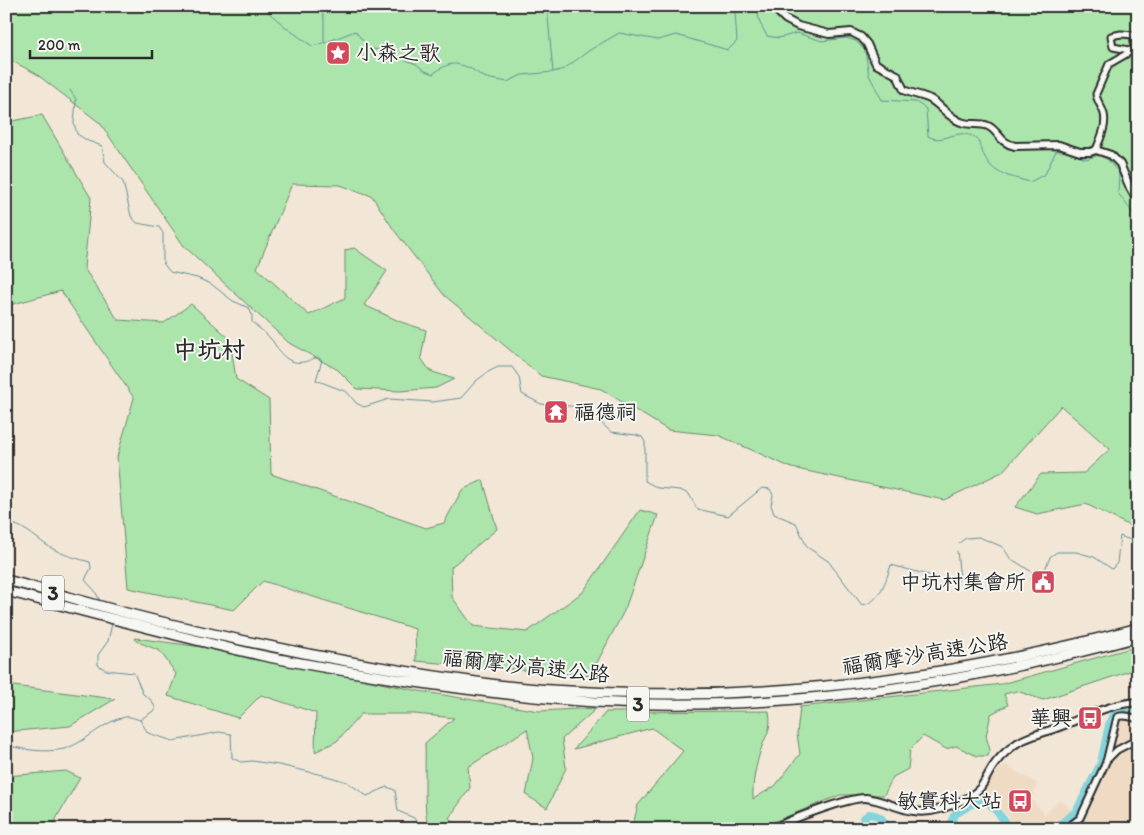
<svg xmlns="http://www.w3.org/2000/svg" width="1144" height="835" font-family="Itim,'LXGW WenKai TC',sans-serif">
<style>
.built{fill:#efdbc4}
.green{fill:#abe5ab;stroke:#6b886b}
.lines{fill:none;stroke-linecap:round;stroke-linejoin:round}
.stream{stroke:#609095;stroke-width:1}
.river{stroke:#83d4db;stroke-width:8}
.minor-casing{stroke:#2b2b2b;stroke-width:9}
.tertiary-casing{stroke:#2b2b2b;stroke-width:10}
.motorway-casing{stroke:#2b2b2b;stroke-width:12}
.minor{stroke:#f6f6f2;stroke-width:5}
.tertiary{stroke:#f6f6f2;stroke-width:6}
.motorway{stroke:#f6f6f2;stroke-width:9}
.labels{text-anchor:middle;stroke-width:4;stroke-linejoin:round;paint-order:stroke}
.shield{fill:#f6f6f2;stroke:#686867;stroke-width:1}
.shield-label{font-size:20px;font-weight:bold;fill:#2b2b2b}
.poi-label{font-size:21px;fill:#2b2b2b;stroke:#f6f6f2;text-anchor:end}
.street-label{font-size:21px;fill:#2b2b2b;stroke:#f6f6f2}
.quarter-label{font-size:24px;font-weight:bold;fill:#2b2b2b;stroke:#f6f6f2}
</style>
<rect width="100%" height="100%" fill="#f2e6d7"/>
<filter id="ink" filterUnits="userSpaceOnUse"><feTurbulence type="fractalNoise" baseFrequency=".02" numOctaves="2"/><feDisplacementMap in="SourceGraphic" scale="10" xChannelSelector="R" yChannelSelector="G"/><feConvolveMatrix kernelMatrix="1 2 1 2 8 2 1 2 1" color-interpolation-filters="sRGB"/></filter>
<g filter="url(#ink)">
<path class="built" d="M1120 716 1138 723V829H1019L993 800 979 797 994 773 1006 765 1038 784 1031 799 1045 814 1060 800 1080 817Z"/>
<path class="green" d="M6 6H1138V530L1086 504 1037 514 1015 507 1041 474 1084 473 1110 449 1061 406 1002 472 944 500 792 468 718 435 668 430 601 389 541 376 444 295 394 230 372 196 340 185 292 184 257 268 309 315 345 298V250L354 248 387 271 364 305 401 322 426 330 421 358 430 371 454 379 436 388 400 391 357 389 338 370 289 343 184 246 100 123 35 73 6 58Z
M42 115 91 198 84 268 118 320 164 323 191 304 230 339 236 379 269 400 271 474 426 528 444 523 462 490 483 480 497 529 451 567 452 597 473 626 527 632 583 592 640 510 658 515 625 609 590 676 416 661 415 629 263 581 234 610 128 588 117 457 134 398 61 291 6 306V118L13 121Z
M135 638 209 648 419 691 539 711 597 708 562 739 566 768 547 808 526 795 533 758 527 729 468 767 470 788 449 818 461 829H428C423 801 426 772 425 743L454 718 415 714H361L337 741 315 752 316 713 261 695 238 718 168 696 176 674 160 651 136 641Z
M1138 646V667L1136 669 1043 700 1017 691 1004 694 1008 705 991 714 986 736 990 750 988 756H977L956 746 946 749 923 736 910 750 908 769 893 777 884 795H840L761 827 760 829H632L638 805 683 751 652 728 574 749 606 712 769 711C772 730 767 732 761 749 756 765 752 783 753 799L775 786 800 754 797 734 800 707 1002 684Z
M6 685 115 699 70 726 6 732Z
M66 771 80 778 57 817 53 829H6V776Z"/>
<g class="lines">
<path class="stream" d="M261 6 288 29 312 46 323 43
M320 6 324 18V43L355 31 369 48 387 52 416 64 425 71 433 74C448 62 456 61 473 70 478 73 482 77 487 78 494 80 500 80 507 82L522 75 553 72 564 69 590 50 619 33 658 40 676 35 728 50 737 41 735 12 742 6
M547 6 553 72
M756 6 760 23 767 36 779 38 797 33 822 41 846 38 856 41 865 51 869 75 882 100 916 102 926 109 928 136C939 143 948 135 960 134 965 133 972 136 977 138 989 173 996 173 1030 182L1045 174 1056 151H1064L1086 159 1099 155 1107 159 1119 173 1118 193 1133 213 1136 214 1138 212
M70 90 76 99 74 123 77 134 88 141 102 146 105 162 123 182 131 216 137 223 159 227 163 233V263L170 272 197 278 211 284 233 301 249 308 252 315V322C258 328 265 332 270 338 274 342 276 347 279 351 290 365 302 365 317 357L322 360 316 380 347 392 356 403 364 407 389 399 433 402 461 398 476 381 488 372 498 367H512L519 377 522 394 541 404 584 407 611 432 636 435 642 437 645 442V481L658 488 680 490 689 494 697 509 728 516 762 488 770 489 773 495 771 505 774 514 796 523 807 547 828 561 862 605C880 603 886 580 891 565L955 582 960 579 957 551
M6 522C28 526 39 543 57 551 67 556 79 559 90 562L91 568 85 580 95 591 101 603
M959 543 966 538 979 537 1003 547 1010 558 1032 572H1044L1050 557 1057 552H1076L1094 557 1112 569 1117 563 1120 536 1138 543
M112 624 108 641 98 655V665L106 670 134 673 143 694 151 700 156 709 140 720 148 733 173 741 219 732 231 734 232 758 241 762 252 761 279 765 327 776 347 782 367 796 387 787 395 790 398 811 414 818 418 824 415 829
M6 745C25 750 45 753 64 749 86 743 103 721 125 717 130 716 136 719 140 720"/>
<path class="river" d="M863 829 864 818 869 814C880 815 883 819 888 829
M952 829V820L955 814 979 800 986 801 993 807 1011 829
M1054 829 1076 812 1101 763 1109 725 1115 713H1138"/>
<defs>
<path id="minor" d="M1096 150C1100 139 1107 126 1104 114 1102 106 1097 102 1096 94L1109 64 1128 53 1129 50 1113 47 1111 36 1121 34 1134 35V46
M1106 761 1117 750 1138 739
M1065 829 1080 818 1106 762 1117 717C1124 714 1131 717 1138 719"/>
<path id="tertiary" d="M772 6 785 19 798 26 829 34 851 32 861 37 867 44 876 64 897 75 904 90C912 94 922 95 930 99 941 105 949 118 961 122 970 126 979 122 988 126 999 131 999 143 1015 146L1059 145 1080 152H1090L1096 150 1111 155 1120 164 1130 188 1134 195 1138 197
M772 829C789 820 849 797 866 798 894 802 909 818 940 809 953 805 971 798 980 788 985 782 988 774 992 768 997 760 1005 752 1013 746 1025 736 1044 733 1059 727 1086 717 1108 704 1138 702"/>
<path id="motorway" d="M6 580C58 593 110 610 162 622 273 649 385 670 497 685 537 690 578 692 618 693 794 699 968 674 1138 628
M6 591C92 613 177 637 264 656 307 665 351 672 395 679 461 689 528 698 595 702 779 713 961 685 1138 637"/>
</defs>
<use href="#minor" class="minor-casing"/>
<use href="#tertiary" class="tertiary-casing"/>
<use href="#motorway" class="motorway-casing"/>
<use href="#minor" class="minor"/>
<use href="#tertiary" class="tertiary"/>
<use href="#motorway" class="motorway"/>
</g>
</g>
<defs>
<symbol id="sight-square" viewBox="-11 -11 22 22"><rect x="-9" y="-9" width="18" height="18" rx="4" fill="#d1495b" stroke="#f6f6f2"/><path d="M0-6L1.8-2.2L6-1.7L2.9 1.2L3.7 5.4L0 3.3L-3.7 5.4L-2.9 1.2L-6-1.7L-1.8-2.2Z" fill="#fff"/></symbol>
<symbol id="temple-square" viewBox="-11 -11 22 22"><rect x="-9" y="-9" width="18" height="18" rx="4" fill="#d1495b" stroke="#f6f6f2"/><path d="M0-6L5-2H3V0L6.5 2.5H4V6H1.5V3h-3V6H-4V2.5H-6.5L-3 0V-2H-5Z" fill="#fff"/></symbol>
<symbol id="civic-square" viewBox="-11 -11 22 22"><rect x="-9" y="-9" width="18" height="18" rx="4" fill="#d1495b" stroke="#f6f6f2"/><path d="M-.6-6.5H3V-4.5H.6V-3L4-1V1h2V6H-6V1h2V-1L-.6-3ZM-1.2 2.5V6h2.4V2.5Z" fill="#fff"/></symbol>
<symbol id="bus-square" viewBox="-11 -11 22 22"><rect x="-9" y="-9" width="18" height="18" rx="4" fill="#d1495b" stroke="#f6f6f2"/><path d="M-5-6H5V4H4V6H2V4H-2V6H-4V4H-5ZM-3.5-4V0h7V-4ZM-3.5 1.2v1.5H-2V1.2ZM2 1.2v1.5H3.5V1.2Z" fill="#fff"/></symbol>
</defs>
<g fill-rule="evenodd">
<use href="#sight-square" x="324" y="39" width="28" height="28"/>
<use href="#temple-square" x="542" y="398" width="28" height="28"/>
<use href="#civic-square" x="1029" y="568" width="28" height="28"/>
<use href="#bus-square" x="1076" y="704" width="28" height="28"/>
<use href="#bus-square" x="1006" y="787" width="28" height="28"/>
</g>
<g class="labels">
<g class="shield">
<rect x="42" y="575.5" width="22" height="35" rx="4"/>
<rect x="627" y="686.5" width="22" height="35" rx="4"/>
</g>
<g class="shield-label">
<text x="53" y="600">3</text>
<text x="638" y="711">3</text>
</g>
<g class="poi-label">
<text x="356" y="60" text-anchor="start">小森之歌</text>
<text x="574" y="419" text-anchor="start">福德祠</text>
<text x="1026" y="589">中坑村集會所</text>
<text x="1072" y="725">華興</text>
<text x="1002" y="808">敏實科大站</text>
</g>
<g class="street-label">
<text transform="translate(925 654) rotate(-9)" y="7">福爾摩沙高速公路</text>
<text transform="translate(526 666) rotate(6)" y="7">福爾摩沙高速公路</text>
</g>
<g class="quarter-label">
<text x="209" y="358">中坑村</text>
</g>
</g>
<rect width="1144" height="835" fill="none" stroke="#f6f6f2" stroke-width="25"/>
<rect x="12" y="12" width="1119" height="810" fill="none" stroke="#2b2b2b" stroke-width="2" filter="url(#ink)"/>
<path d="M30 50v8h122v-8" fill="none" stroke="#2b2b2b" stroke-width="2.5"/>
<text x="38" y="50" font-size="15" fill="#2b2b2b" stroke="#f6f6f2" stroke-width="4" paint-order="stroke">200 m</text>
</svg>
